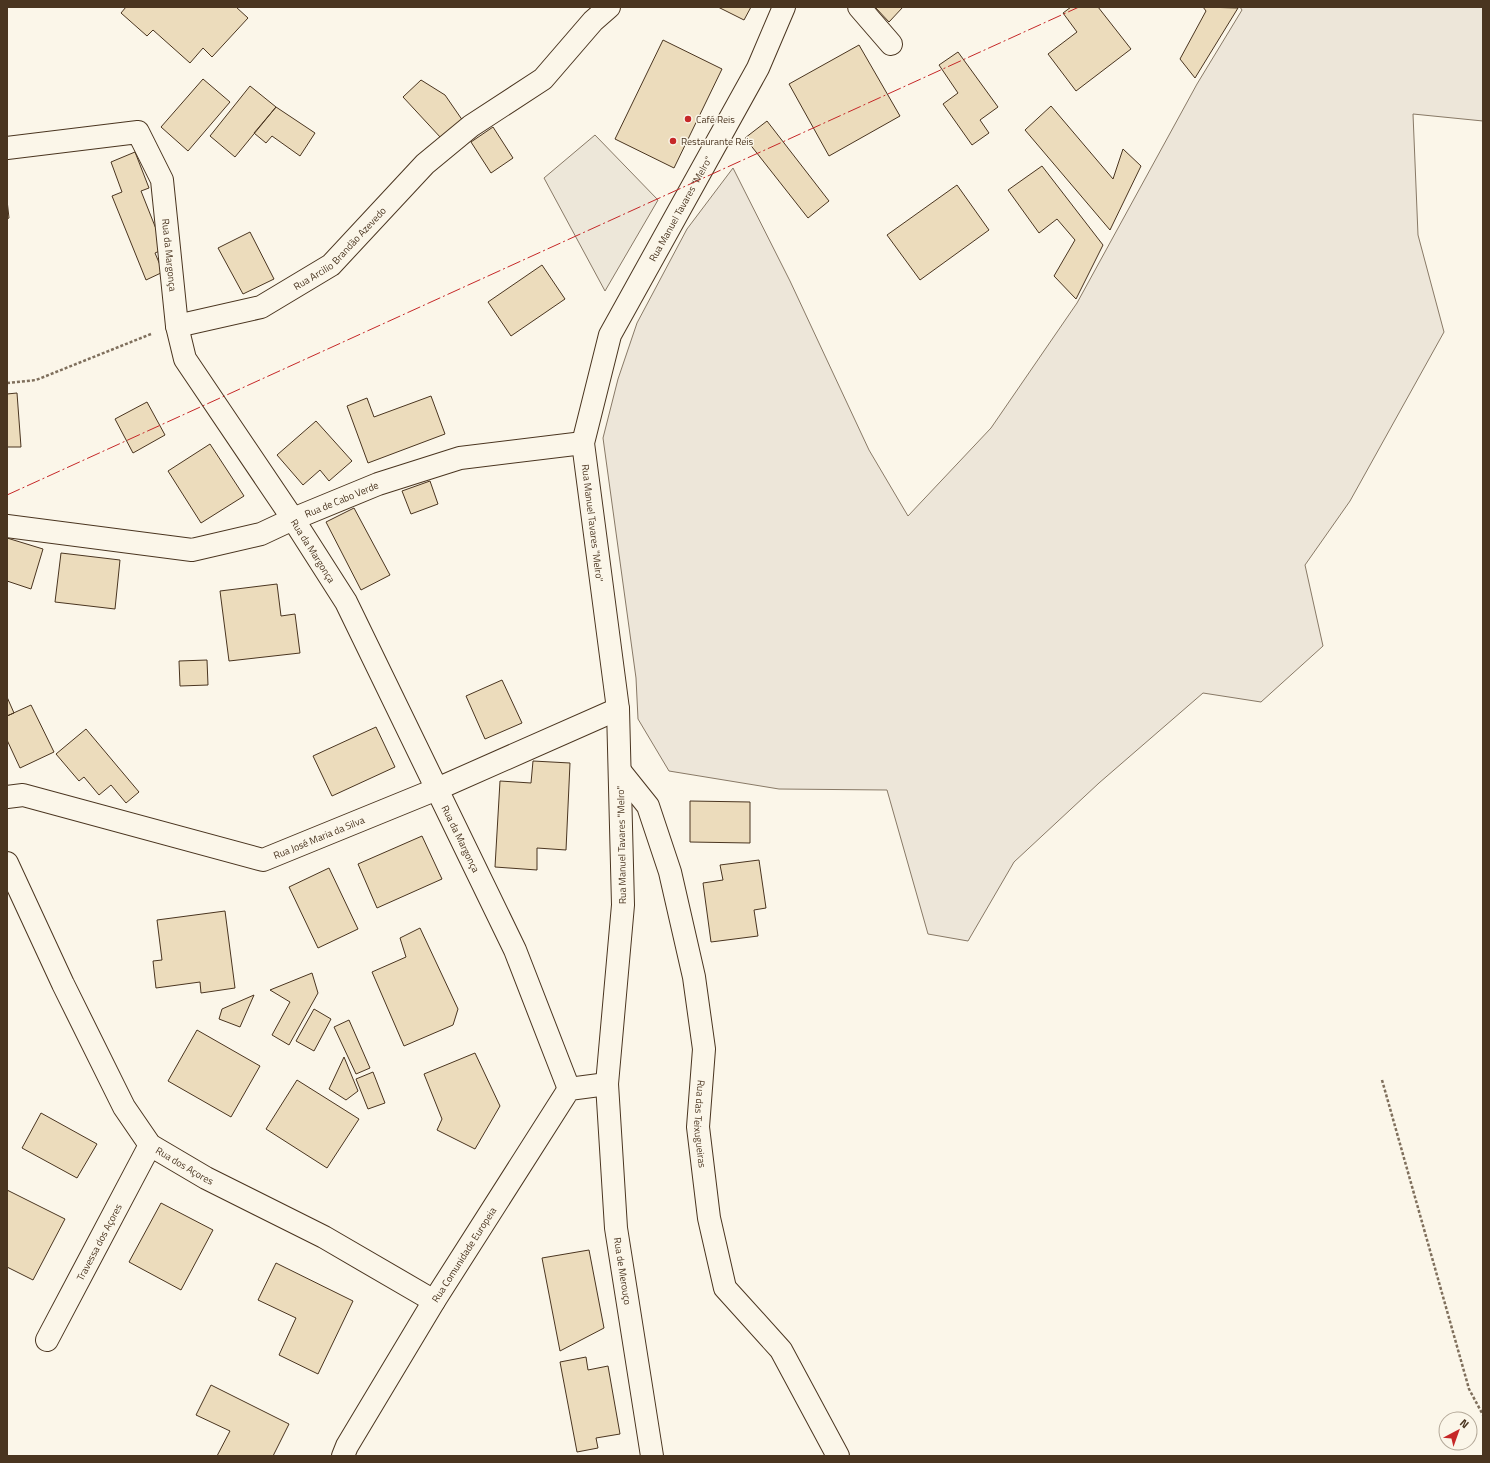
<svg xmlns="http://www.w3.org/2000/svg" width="1490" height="1463" font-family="'Titillium Web',sans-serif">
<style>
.green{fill:#ede6d9;stroke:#887966}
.parking{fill:#ede7d9;stroke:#887966}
.building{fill:#ecdcbc;stroke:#4a3520}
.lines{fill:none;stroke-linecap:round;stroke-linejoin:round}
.street-casing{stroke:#4a3520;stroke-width:24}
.path{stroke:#7f6f5c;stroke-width:2.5;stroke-dasharray:3 2;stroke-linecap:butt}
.street{stroke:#fbf6e9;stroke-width:22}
.power{stroke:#c62828;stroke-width:1;stroke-dasharray:14 3 2 3;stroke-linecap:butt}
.poi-dot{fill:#c62828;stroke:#fbf6e9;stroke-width:1.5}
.labels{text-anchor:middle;stroke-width:3;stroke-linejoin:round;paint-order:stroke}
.poi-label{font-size:10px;fill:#4a3520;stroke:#fbf6e9;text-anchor:start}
.street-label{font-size:10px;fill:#4a3520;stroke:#fbf6e9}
</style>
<rect width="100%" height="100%" fill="#fbf6e9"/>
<path class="green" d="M1240 7H1483V121L1413 114 1418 235 1444 332 1350 501 1305 565 1323 646 1261 702 1203 693 1099 783 1014 862 968 941 928 934 887 790 779 789 669 771 638 719 636 678 603 438 618 379 637 323 687 229 733 168 790 281 869 450 908 516 991 428 1077 303 1197 84 1242 10Z"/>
<path class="parking" d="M595 135 658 200 605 291 544 178Z"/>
<path class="building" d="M126 7H236L248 18 212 57 203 48 190 63 153 30 147 36 121 13Z
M718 7H751L744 20Z
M875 7H903L889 22Z
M1071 7H1098L1131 49 1076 91 1048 54 1077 32 1063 13Z
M1203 7 1238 8 1195 78 1180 59 1206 11Z
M663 40 722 69 674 168 615 139Z
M859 45 900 116 829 156 789 84Z
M958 52 998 107 980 120 989 133 972 145 943 104 958 93 939 65Z
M203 79 230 102 188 151 161 127Z
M421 80 445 95 463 121 441 138 403 97Z
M250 86 276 107 235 157 210 136Z
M1051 106 1113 179 1123 149 1141 166 1110 230 1025 130Z
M276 107 315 133 300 156 272 136 266 143 254 133Z
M767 121 829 201 808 218 745 138Z
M493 127 513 158 491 173 471 142Z
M135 152 149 188 141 191 164 249 155 253 163 272 146 280 112 196 122 192 111 162Z
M1042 166 1103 245 1076 299 1054 276 1075 240 1057 219 1039 233 1008 190Z
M957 185 989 230 920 280 887 235Z
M7 200 9 218 7 219Z
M250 232 274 279 243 294 218 248Z
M542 265 565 299 511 336 488 302Z
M17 393 21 447H7V394Z
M431 396 445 434 368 463 347 406 367 398 374 417Z
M147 402 165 435 133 453 115 419Z
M316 421 352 461 329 481 320 470 303 485 277 455Z
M210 444 244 496 201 523 168 471Z
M430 481 438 504 411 514 402 491Z
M354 508 390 575 361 590 326 522Z
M7 538 43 549 31 589 7 581Z
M61 553 120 560 115 609 55 602Z
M277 584 281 616 295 614 300 653 229 661 220 591Z
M207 660 208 685 180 686 179 661Z
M502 680 522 723 485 739 466 696Z
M7 697 14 713 7 716Z
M31 705 54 752 20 768 7 740V716Z
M376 727 395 767 332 796 313 756Z
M86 729 139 792 126 803 111 785 99 795 84 777 79 781 56 754Z
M533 761 570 763 566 850 537 848V870L495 867 500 781 531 783Z
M690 801 750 802V843L690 842Z
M422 836 442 879 377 908 358 864Z
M759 860 766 908 754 910 758 936 711 942 703 883 723 880 720 865Z
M329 868 358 929 318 948 289 887Z
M225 911 235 988 201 993 200 982 156 988 153 961 162 960 157 920Z
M420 928 458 1009 453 1025 404 1046 372 972 406 957 400 938Z
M312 973 318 993 289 1045 272 1035 290 1002 270 990Z
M254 995 240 1027 219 1019 222 1009Z
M314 1009 331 1019 314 1051 296 1041Z
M349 1020 370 1068 356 1074 334 1027Z
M197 1030 260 1066 231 1117 168 1081Z
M475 1053 500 1106 475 1149 437 1130 442 1119 424 1074Z
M344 1057 358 1091 346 1100 329 1089Z
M373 1072 385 1103 368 1109 356 1079Z
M297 1080 359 1119 327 1168 266 1129Z
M41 1113 97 1144 77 1178 22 1148Z
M7 1190 65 1219 33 1280 7 1267Z
M161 1203 213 1230 181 1290 129 1262Z
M589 1250 604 1328 560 1351 542 1258Z
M276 1263 353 1301 318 1374 279 1355 296 1318 258 1300Z
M586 1357 588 1370 608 1366 620 1434 596 1438 598 1448 577 1452 560 1362Z
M211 1385 289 1424 273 1456H217L230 1431 196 1415Z"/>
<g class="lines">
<defs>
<g id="street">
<path d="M859 7 891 44"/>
<path id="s1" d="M7 148 138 132 162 180 177 326 185 359 293 519 346 602 515 950 569 1089"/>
<path id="s2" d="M177 326 261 307 331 265 425 164 471 126 543 79 593 21 609 7"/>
<path id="s3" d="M7 526 192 550 261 534 293 519 378 484 460 458 583 443"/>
<path id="s4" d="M620 771 648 806 670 872 694 977 704 1049 698 1127 709 1218 725 1288 781 1350 838 1456"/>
<path id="s5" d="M7 797 23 795 263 860 437 789 618 709"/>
<path id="s6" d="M7 863 63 984 124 1107 150 1145 206 1178 324 1237 434 1301"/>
<path id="s7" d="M47 1340 150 1145"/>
<path id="s8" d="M343 1456 347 1446 434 1301 569 1089 607 1084"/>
<path id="s9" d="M652 1456 616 1228 607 1084 623 905 618 709 583 443 610 335 758 68 784 7"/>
</g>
</defs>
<use href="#street" class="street-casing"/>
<path class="path" d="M7 383 36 380 151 334
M1382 1080 1469 1389 1483 1415"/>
<use href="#street" class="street"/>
<path class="power" d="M7 495 1079 7"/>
</g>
<g class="poi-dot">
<circle cx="688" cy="119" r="4"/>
<circle cx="673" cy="141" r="4"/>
</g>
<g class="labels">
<g class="poi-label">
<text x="696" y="123">Café Reis</text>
<text x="681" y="145">Restaurante Reis</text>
</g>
<g class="street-label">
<text dy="4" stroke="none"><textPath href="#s9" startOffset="1275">Rua Manuel Tavares "Melro"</textPath></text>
<text dy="4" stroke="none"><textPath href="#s2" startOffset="185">Rua Arcilio Brandão Azevedo</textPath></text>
<text dy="4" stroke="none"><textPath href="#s1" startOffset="261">Rua da Margonça</textPath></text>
<text dy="4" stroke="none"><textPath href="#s3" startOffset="345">Rua de Cabo Verde</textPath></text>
<text transform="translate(593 523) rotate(83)" y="4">Rua Manuel Tavares "Melro"</text>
<text dy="4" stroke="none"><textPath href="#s1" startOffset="597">Rua da Margonça</textPath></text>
<text dy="4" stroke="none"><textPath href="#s5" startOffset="325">Rua José Maria da Silva</textPath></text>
<text dy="4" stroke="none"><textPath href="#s1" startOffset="921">Rua da Margonça</textPath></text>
<text transform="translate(621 845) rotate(-91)" y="4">Rua Manuel Tavares "Melro"</text>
<text dy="4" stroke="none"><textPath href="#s4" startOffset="370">Rua das Teixugueiras</textPath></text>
<text dy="4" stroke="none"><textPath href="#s6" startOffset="357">Rua dos Açores</textPath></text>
<text dy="4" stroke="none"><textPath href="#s7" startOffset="111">Travessa dos Açores</textPath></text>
<text dy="4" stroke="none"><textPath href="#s8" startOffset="235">Rua Comunidade Europeia</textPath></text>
<text transform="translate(623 1271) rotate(81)" y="4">Rua de Merouço</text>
</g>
</g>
<rect width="1490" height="1463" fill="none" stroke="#4a3520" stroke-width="16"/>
<g transform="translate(1458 1431) rotate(41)"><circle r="19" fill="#fbf6e9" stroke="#b4a999"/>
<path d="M0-3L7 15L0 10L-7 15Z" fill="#c62828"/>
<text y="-6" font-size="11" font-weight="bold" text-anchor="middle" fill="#4a3520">N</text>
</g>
</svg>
